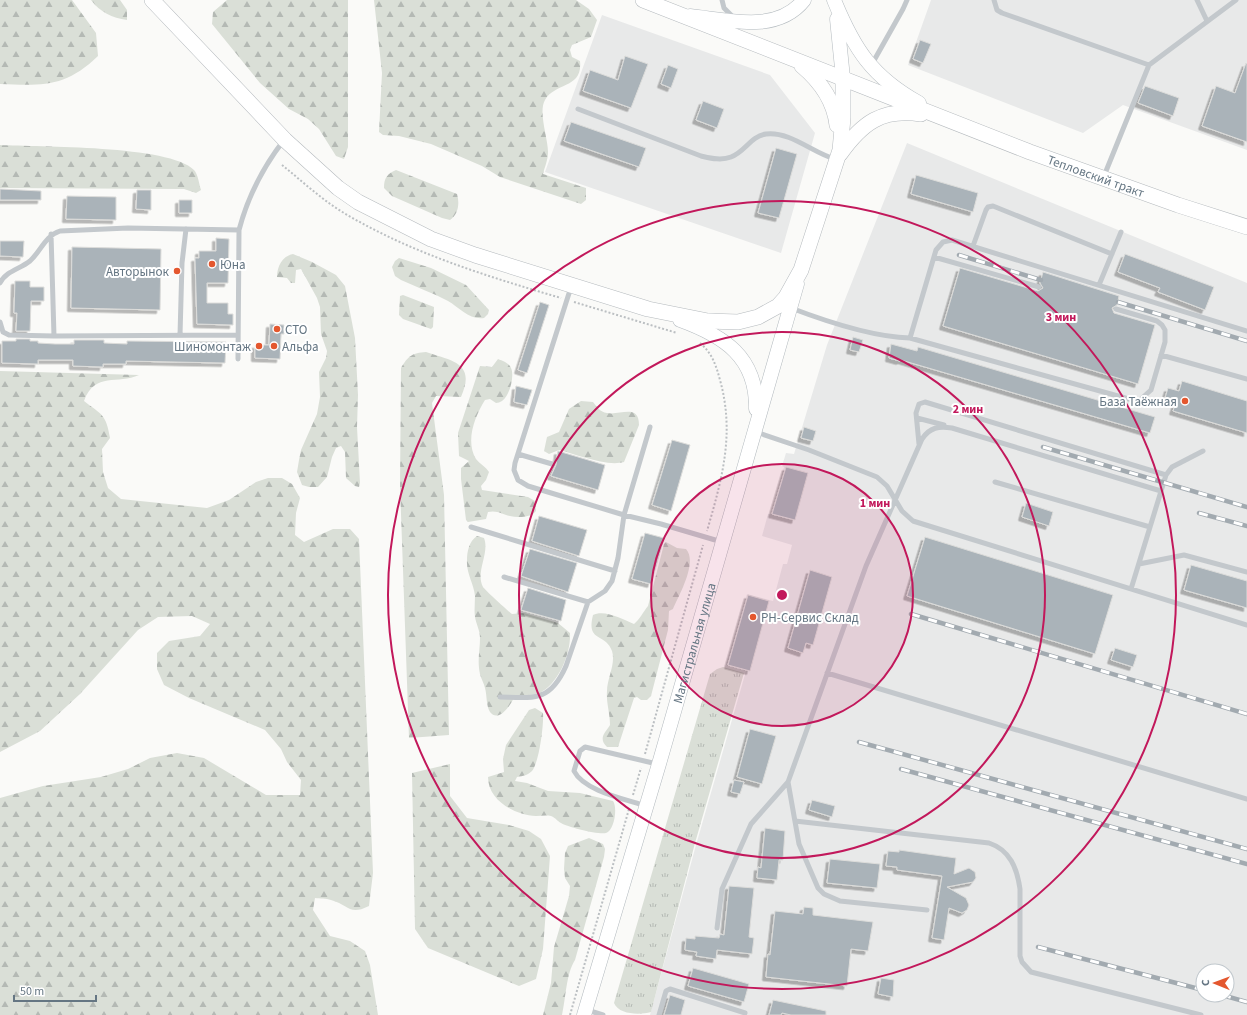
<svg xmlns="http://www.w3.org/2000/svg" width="1247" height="1015" font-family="'Source Sans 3',sans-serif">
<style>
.built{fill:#e8e9e9;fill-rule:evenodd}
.grass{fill:url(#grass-tufts)}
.forest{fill:url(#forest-firs)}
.building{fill:#aab3b9;stroke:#dcdcda;filter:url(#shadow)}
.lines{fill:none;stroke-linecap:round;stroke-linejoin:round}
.secondary-casing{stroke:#b3babf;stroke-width:15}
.primary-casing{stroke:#b5babe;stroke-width:16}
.path{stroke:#bbbfc2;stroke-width:2;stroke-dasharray:2 2;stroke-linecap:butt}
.service{stroke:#c3c8cc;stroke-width:5}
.secondary{stroke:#fff;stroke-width:14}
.primary{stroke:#fff;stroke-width:15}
.rail-casing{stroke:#a2aab0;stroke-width:4.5}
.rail{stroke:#fff;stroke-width:3;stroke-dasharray:9;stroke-linecap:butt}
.ring{fill:none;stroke:#c2185b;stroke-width:2}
.poi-dot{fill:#e4572e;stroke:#fff;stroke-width:1.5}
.labels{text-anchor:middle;stroke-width:4;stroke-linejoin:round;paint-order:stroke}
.street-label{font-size:13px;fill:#657683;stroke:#fff}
.poi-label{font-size:13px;fill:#657683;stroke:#fff;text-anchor:start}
.centre{fill:#c2185b;stroke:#fff;stroke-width:2}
.ring-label{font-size:12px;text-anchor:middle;font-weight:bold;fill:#c2185b;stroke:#fff;stroke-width:4;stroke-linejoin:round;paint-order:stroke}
</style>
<defs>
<pattern id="grass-tufts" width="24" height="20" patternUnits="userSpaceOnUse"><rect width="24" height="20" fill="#dadfd7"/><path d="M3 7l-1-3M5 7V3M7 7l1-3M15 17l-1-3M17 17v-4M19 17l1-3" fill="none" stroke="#b4b9b4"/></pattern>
<pattern id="forest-firs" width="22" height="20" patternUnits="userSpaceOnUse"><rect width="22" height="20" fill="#dadfd7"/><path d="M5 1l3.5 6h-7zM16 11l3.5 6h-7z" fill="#b4b9b4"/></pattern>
<filter id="shadow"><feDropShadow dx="-3.5" dy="3.5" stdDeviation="0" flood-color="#0004"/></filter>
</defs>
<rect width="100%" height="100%" fill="#fafaf8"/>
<path class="built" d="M931 0H1247V150L1123 105 1083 133 908 65Z
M602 15 770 75 815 133 781 253 545 172Z
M907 143 1247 283V1015H650L696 845 746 671 726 665 747 594 773 601 783 564H787L792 545 762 536 768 514H771L784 467 782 466 786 453 794 454 827 345ZM1203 971H1227V995H1203Z"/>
<path class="grass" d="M723 667 744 673 695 843 651 1012C640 1015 619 1015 614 1003L710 674 717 669Z"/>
<path class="forest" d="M0 0H72L96 33 98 56C66 87 43 86 0 84Z
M91 0H120L127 10V20C112 18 100 12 91 0Z
M227 0H348V147L344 159 336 156 319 129 308 119 289 109 260 83 212 24 213 12Z
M374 0H576L589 9 597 20 591 37 572 45 570 50 572 57 580 61C583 89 555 82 545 100 538 112 548 138 548 152 548 160 545 166 543 174L586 188V200L581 204 500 177 482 166 431 144 399 136 383 135 379 132 382 73Z
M0 145C38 147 170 145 194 170 198 174 199 184 201 190L196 193 184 189 0 188Z
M396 170 457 194C460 204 458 215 450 220L442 218 392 196 384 188C384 178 387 174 396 170Z
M293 254 312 262 336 275 345 286 355 338 358 395 357 427 360 483 359 487 355 486 346 478 345 452 341 446 336 448 332 457 327 477 318 487H309L302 485 297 472 299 460 301 450 317 414 320 397 319 372 326 358 327 351 321 334 320 307 317 298 301 269 296 270 295 283H291L287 278 277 277C277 267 282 256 293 254Z
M399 258 431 268 466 285 489 310 488 314 484 318C469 320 460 308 448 301 433 293 416 287 401 280L395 276 392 267 395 261Z
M403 295 434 307 433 327 431 329 403 319 399 315 400 296Z
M426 352C453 361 476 363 461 397L436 396 432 403 444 495 449 735 409 738 400 486 401 368C408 356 412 353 426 352Z
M498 359C503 361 509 363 511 368 515 376 509 397 502 401 500 402 498 403 496 403L490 399 485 400C475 416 465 441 476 459 480 464 486 467 489 472L486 480 481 486 482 490 528 497 535 501 536 511 532 515C525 517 517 518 510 516 502 514 497 510 488 512L486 519 468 522 466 520 461 479V468L469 461 459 456 458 433 480 366 492 367Z
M0 371 139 375C118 385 95 371 84 401 102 415 106 414 110 438L102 449 103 472 108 488 121 499 207 508 229 500 256 482 268 478H282L292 484 300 498 296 513 295 535 304 542 333 529H350L359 539 373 873 369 906C349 916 349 905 331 900 326 898 320 899 315 898L313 910 330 936 350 941 365 951 370 965 378 1015H0V798L43 786 101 777 128 769 150 758 177 753 204 758 266 795H300L301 780 287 762 281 749 265 730 189 698 164 685 157 669V653L169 641 200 636 210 624 192 616 158 617 138 630 80 694 40 731 0 752Z
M581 401 593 402C597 407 600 412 607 413 619 416 639 403 639 425L624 462C606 467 576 454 559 450L549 454 544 451 547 437 559 432 569 409Z
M477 536 484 538C490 553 475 572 483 587 485 590 508 611 512 614L524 613 558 623 570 633C571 652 560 680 543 691 535 696 524 695 515 695 513 702 499 724 490 712 486 706 487 695 485 688 484 683 481 679 480 674 477 661 480 650 480 638 480 630 476 624 475 617 474 610 475 603 475 596 474 584 466 573 467 560 467 552 469 541 477 536Z
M666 542 677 548 686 549C698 562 679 595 673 609L669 611 668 630 651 696 647 700H641L637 697 634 698 618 747H607C598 738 605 733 610 725 610 713 606 702 607 691 607 678 616 664 612 651 605 632 586 643 593 615 604 609 623 619 634 624 640 619 643 612 648 606L664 544Z
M535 708 543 713C544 724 539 763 532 771 528 775 523 776 517 777L515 781 527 783 548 791 580 793 613 801C618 808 614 831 606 833 599 835 567 827 561 823 557 821 556 818 551 816 546 815 541 816 536 816 514 815 488 800 488 777L504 772 503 759 506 745 529 710Z
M450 764V796L467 818 509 825 529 831 541 839 550 856 543 949 536 979 519 986 428 948 415 929 412 773Z
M589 838 603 844 605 849 604 857 575 960C566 974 566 998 562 1015H543L551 983 554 947 569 896 570 886 565 878 564 869 565 853 568 846Z"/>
<path class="building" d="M920 40 931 44 923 63 913 59Z
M625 56 648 64 631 108 583 91 590 70 618 80Z
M1246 63 1247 64V142L1202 126 1216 86 1235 93Z
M668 65 678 69 671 88 661 84Z
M1145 86 1179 98 1173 116 1138 103Z
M703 101 724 109 717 128 696 120Z
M571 122 646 148 639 167 564 141Z
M776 148 797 154 779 218 758 213Z
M916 175 978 193 973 212 911 194Z
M0 189 41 191V200H0Z
M137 190H151V210L136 209Z
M67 196 116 197V220L66 219Z
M179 200H192V213H179Z
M216 238 229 239 228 283H207V303H228V314H233V325L197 324 195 258H199V251H216Z
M0 241H24L23 257 0 256Z
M72 247 161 249 160 310 71 308Z
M1125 254 1214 287 1205 310 1158 292 1160 288 1118 272Z
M960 268 1038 291 1043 288 1040 283 1043 272 1119 296 1117 305 1112 308 1114 313 1155 325 1138 384 943 326Z
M15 281H30V287H44V301H31L30 331H16L17 313H14Z
M540 302 549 305 527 373 518 370Z
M270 324 284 325V334H281L280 359 255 358V345H269Z
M853 337 863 340 859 352 850 350Z
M16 339H30V341H38V343L55 344H74V340H104V343L127 344V341L226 342 225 363 126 361V364H103V367L73 366V360H38V364L2 363V341H16Z
M891 344 917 351 918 347 1155 417 1150 433 901 360 900 361 889 358Z
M1182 381 1247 401V433L1173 411 1176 402 1165 398 1168 388 1179 391Z
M516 386 532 390 527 405 514 402Z
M804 427 816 431 813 441 801 438Z
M672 440 690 445 671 511 652 505Z
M558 451 605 465 598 490 551 476 556 465Z
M786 467 808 473 795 520 772 514Z
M1026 503 1053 512 1049 526 1022 517Z
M539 516 587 530 579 556 532 541Z
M645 533 664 538 651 584 632 579Z
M925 537 1113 595 1095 654 907 596Z
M530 549 577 563 568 592 521 576Z
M1191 565 1247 581V608L1184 590Z
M810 570 832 577 813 645 806 643 803 653 788 648Z
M528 588 566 600 561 621 521 610Z
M748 595 769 601 750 671 728 665Z
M1115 648 1137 655 1133 667 1111 660Z
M750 729 776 736 762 784 737 777Z
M734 780 744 782 740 794 731 792Z
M812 800 835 806 832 817 809 810Z
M765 828 785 831 783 860H779L777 880 757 878 758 867 761 868Z
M899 850 956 858 954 874 969 868 975 872 976 878 973 882 947 887 966 898 969 905 967 910 962 913 949 908 944 940 932 938 942 876 897 870V867L886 866 888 851 899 852Z
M830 859 880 864 877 888 827 883Z
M729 886 754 888 749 937 754 938 752 954 717 950 716 959 696 956 697 952 685 950 686 938 695 939V936L719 938 720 934 724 935Z
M804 907 813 908V915L873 922 868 951 851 949 847 986 766 977 768 954 770 955 775 911 803 914Z
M693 968 749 984 744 1002 688 986Z
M881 978 894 980 893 997 878 994Z
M670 995 685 1000 681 1015H664Z
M773 1000 826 1011V1015H791L782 1013 781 1015H769Z"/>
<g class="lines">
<defs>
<g id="secondary">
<path d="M834 0C854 49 872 77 919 103"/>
<path d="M690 16C728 20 777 34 804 0"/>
<path d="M837 19 843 78"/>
<path d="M680 320C724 336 757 357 756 409"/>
<path id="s1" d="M584 1015 659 764 797 284"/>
</g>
<g id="primary">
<path d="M152 0 285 140 338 188 358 202 431 239 475 255 648 309 708 321 738 322 758 317 778 306 786 297 801 270 840 150 843 118V78"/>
<path id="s2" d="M643 0 1030 152 1178 205 1247 227"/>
<path d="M802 66C821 82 834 100 837 125"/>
<path d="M840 154C862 123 882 108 921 114"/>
</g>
</defs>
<use href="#secondary" class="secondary-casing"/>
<use href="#primary" class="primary-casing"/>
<path class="path" d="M282 165C302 181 322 200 344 213 411 253 486 276 561 298
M574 302 677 333
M700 343C712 353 716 365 720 380 735 434 722 479 707 531
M645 754 703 545
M633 795 641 768
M570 1015 629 809"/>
<path class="service" d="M722 0 724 8 734 18
M994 0 997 10 1002 13 1149 65
M1197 0 1207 21
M872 64 903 9 907 0
M578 109 701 156C710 158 721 161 731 157 745 152 751 136 766 134 790 131 813 153 835 159
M1104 176 1149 65 1236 0
M973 246 986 210 988 207 993 206 1112 254
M934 257 1039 287
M0 283C6 271 20 269 30 261 41 251 45 236 60 231L128 228 239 230
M1099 285 1121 232
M571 287 515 463 514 470 518 480 528 486 624 515 661 524 722 542
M791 308C825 321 873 337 910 338L1136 401 1141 399 1151 390 1165 342V330L1162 325 1157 321 1116 309
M0 322 3 332 9 335 54 336 51 234
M180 335 182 263 186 229
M54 336 238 335
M910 338 936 250 943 242 952 240 1247 331
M1161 355 1247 379
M238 359 239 230C248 196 263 167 284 140
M917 418 944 425
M756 432 809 450 877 477 887 486 902 511 913 521 1247 625
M919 444 916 413 919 404 925 402 1166 475
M518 454 552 464
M995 482 1150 527
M471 527 615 571
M1139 564 1184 555 1247 572
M504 577 588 602 605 591 612 581 618 558 624 515 650 427
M1131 589 1166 475 1172 467 1203 451
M827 673 1247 799
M500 697C534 698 550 702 566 666L588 602
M646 806C625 799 584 791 574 771L580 751 585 747 657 764
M795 821 989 843C1010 850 1017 868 1020 889V956L1022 962 1031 972 1201 1015
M927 910 840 901 824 894 818 888 799 844 788 782 866 566 922 439C930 427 939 426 952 428L1161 491
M717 928 722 889 751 824 788 782
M587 1010 603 1015
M659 1015 666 991 670 989 745 1013"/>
<use href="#secondary" class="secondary"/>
<use href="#primary" class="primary"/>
<defs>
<path id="rail" d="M959 255 1041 280
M1118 302 1247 341
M1043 447 1247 507
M1199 513 1247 526
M911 614 1247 714
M859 742 1247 849
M901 769 1247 864
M1038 947 1203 990
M1222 995 1247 1002"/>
</defs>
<use href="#rail" class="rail-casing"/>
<use href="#rail" class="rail"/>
</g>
<circle cx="782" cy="595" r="131" fill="#c2185b" fill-opacity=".12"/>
<g class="ring">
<circle cx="782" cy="595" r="131"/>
<circle cx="782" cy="595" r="263"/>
<circle cx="782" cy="595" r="394"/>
</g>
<g class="poi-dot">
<circle cx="212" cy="264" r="4"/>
<circle cx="177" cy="271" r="4"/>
<circle cx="277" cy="329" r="4"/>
<circle cx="259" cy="346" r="4"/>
<circle cx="274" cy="346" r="4"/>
<circle cx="1185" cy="401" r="4"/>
<circle cx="753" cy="617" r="4"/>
</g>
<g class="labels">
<g class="street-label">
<text dy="5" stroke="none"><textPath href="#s2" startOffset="486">Тепловский тракт</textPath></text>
<text dy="5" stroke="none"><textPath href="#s1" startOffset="388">Магистральная улица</textPath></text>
</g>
<g class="poi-label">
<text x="220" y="269">Юна</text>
<text x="169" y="276" text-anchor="end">Авторынок</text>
<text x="285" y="334">СТО</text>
<text x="251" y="351" text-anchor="end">Шиномонтаж</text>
<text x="282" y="351">Альфа</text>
<text x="1177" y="406" text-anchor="end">База Таёжная</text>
<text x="761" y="622">РН-Сервис Cклад</text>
</g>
</g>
<circle cx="782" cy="595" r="6" class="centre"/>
<g class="ring-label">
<text x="1061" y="321">3 мин</text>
<text x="968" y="413">2 мин</text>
<text x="875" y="507">1 мин</text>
</g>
<g transform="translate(1215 983) rotate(271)"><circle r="19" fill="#ffffff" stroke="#c1c8cd"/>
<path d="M0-3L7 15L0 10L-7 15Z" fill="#e4572e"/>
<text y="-6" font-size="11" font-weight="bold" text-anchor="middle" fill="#657683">С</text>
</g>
<path d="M14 995v6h82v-6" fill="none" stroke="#657683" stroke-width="2"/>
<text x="20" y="995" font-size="12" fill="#657683" stroke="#ffffff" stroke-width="3" paint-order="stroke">50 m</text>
</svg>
